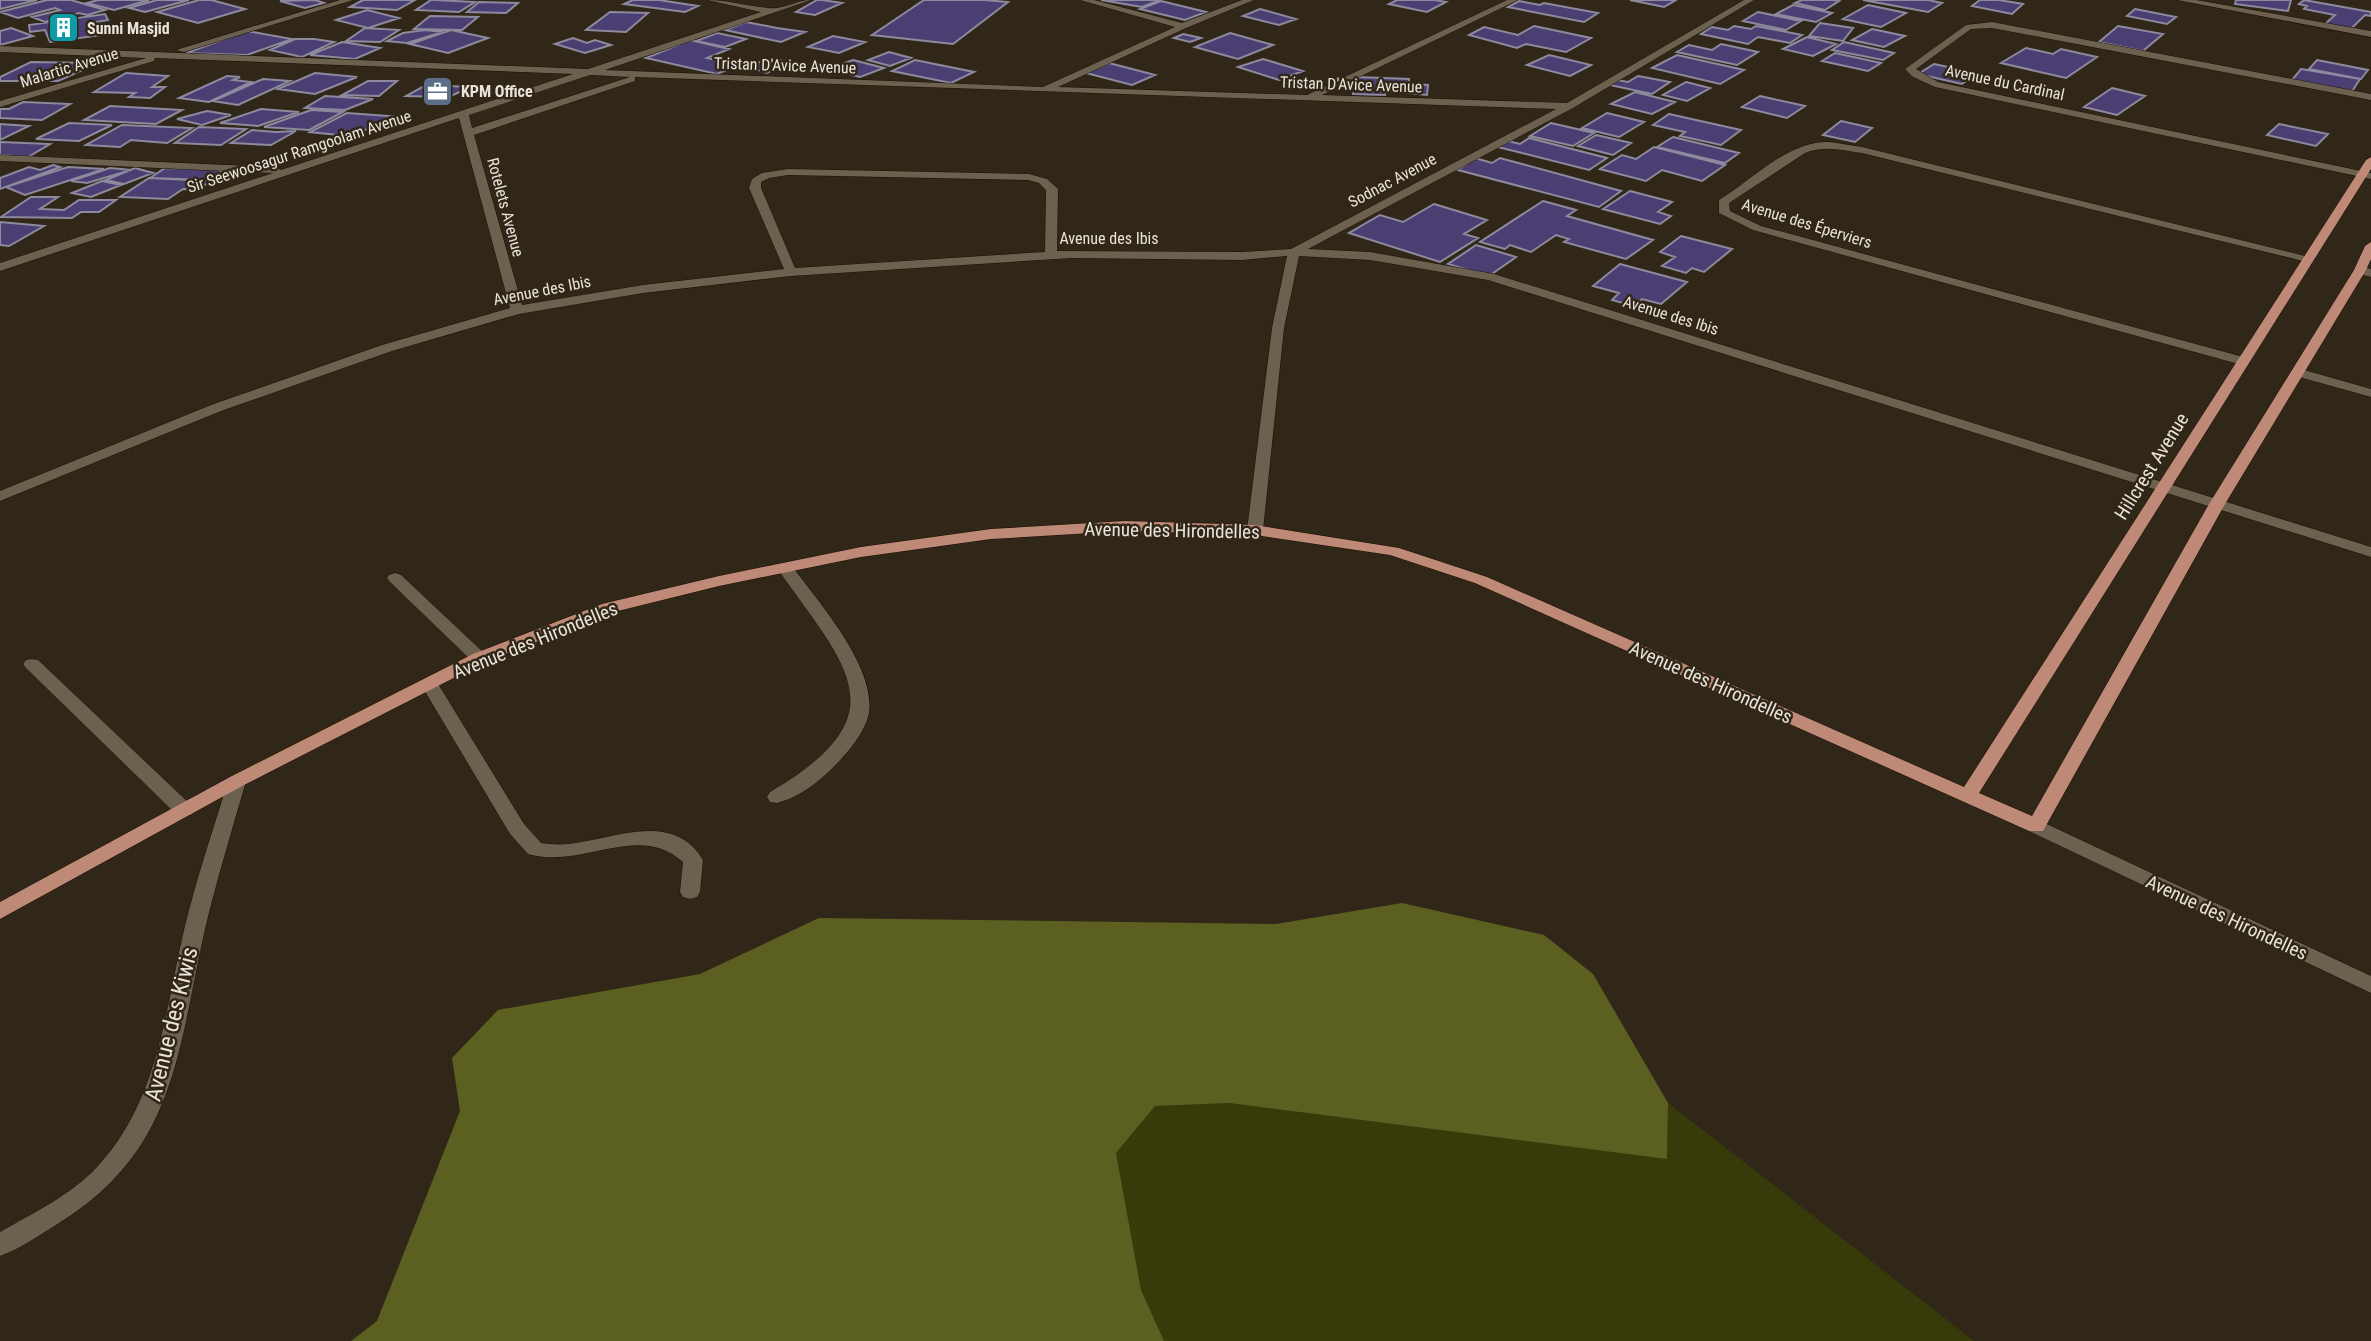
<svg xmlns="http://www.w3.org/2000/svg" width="2371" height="1341" font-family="'Roboto Condensed',sans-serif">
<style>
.green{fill:#373b09}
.forest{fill:#5b6021}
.building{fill:#4a3e72;stroke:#8d8a9e;stroke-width:2}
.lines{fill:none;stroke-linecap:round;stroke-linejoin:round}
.minor-casing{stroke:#191003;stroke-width:1}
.major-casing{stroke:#191003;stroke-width:1}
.minor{fill:#6c604f;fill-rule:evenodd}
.major{fill:#bf8977;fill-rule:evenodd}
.labels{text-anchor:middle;stroke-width:5;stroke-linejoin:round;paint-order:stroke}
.far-poi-label{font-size:16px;font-weight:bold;fill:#eae3da;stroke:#312718;text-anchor:start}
.far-street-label{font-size:16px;fill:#eae3da;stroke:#312718}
.street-label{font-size:19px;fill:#eae3da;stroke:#312718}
.near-street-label{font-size:23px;fill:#eae3da;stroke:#312718}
</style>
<rect width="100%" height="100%" fill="#312718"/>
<path class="green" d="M1229 1103 1667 1159 1668 1103 1974 1341H1164L1141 1290 1116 1153 1155 1106Z"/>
<path class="forest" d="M1402 903 1544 935 1593 974 1668 1103 1667 1159 1229 1103 1155 1106 1116 1153 1141 1290 1164 1341H351L377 1321 460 1111 452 1058 498 1010 700 974 819 918 1276 924Z"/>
<path class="building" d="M0 0H37L0 9Z
M47 0H71L105 10 87 15 79 13 45 22 32 17 60 10 55 8 18 18 0 12Z
M98 0H149L114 10 87 3Z
M157 0H189L145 12 129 8Z
M199 0H211L245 9 198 23 157 12Z
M315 0 324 3 305 8 280 1Z
M363 0H415L397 10 350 7Z
M431 0H435L475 2 459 12 416 10Z
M633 0H659L698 6 685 12 624 4Z
M817 0H822L842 3 815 15 796 12Z
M924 0H984L1008 2 953 44 872 35Z
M1101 0H1160L1142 7Z
M1397 0H1435L1446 2 1427 12 1389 4Z
M1630 0H1676L1664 7Z
M1802 0H1833L1839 1 1825 10 1795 3Z
M1863 0H1928L1942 3 1928 12Z
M1980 0H1999L2023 4 2012 14 1972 6Z
M2236 0H2291L2288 11 2235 4Z
M2304 0 2371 12V16L2365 15 2350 30 2324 25 2335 15 2304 9 2307 6 2299 4Z
M1161 1 1206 12 1185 20 1140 9Z
M1519 1 1540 5 1544 3 1598 13 1584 22 1508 7Z
M479 2 518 3 506 13 467 12Z
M1793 5 1832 13 1816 22 1776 14Z
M1868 5 1906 13 1881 27 1843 19Z
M1260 9 1296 19 1279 25 1243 16Z
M2135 9 2176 17 2167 24 2127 16Z
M367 10 399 18 368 28 336 20Z
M610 12 648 13 626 32 586 30Z
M1758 12 1801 21 1786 30 1743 21Z
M105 14 108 20 96 22 102 35 50 42 45 30 30 32 29 25Z
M430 16 478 17 462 30 414 29Z
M746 22 777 28 805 32 781 42 725 30Z
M1820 23 1853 28 1843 41 1809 36Z
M1534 26 1591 38 1566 52 1526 44 1517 48 1469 35 1484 27 1518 35Z
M1734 26 1751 29 1756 26 1802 35 1790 43 1758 37 1748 44 1701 34 1712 27 1728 30Z
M2118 26 2163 34 2143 51 2099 42Z
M11 28 33 36 0 45V31Z
M365 28 399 30 380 42 346 41Z
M1872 29 1905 36 1884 47 1852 40Z
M425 30 443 32 407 43 387 41 403 33Z
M451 30 488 38 448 53 410 44Z
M247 31 292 39 247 55 186 53Z
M717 33 746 39 725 47 696 41Z
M1230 33 1273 45 1238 59 1195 47Z
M1183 34 1201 38 1190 42 1174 38Z
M833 36 865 42 839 53 808 47Z
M1807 37 1836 44 1813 56 1783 49Z
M573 38 587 43 595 40 611 45 585 53 555 44Z
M295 39H314L334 42 302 57 270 50Z
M690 40 729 49 707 58 739 65 717 74 646 58Z
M342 42 380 48 355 59 310 55Z
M1844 42 1894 53 1883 60 1832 50Z
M1721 44 1758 52 1737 65 1677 52 1689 45 1712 50Z
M2026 48 2053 54 2061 49 2097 57 2066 78 2001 63Z
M889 52 911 58 890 66 868 60Z
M1835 53 1881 63 1868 71 1822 61Z
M1549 55 1591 65 1570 76 1527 65Z
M1677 55 1744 70 1720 84 1652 68Z
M773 58 792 64 766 73 747 66Z
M1263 59 1303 71 1279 80 1238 67Z
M853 60 884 68 860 77 828 69Z
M915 60 974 72 951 83 892 71Z
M2317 60 2368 70 2361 79 2309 69Z
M31 62 98 63 58 81H0V77Z
M1109 63 1155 75 1132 85 1086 73Z
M1934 64 1977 73 1962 84 1918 74Z
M2301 69 2360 79 2351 93 2291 81Z
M126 73 168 76 152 87H165L150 98 129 97 135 93 94 92Z
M315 73 357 77 315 94 278 89Z
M227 76 240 77 233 80 251 82 209 102 179 98Z
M1638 76 1670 82 1652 94 1610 85 1617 80 1628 82Z
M1357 77 1409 79V84L1428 85 1427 95 1386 91 1385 95 1353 94Z
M263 79 290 81 238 105 213 101Z
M368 81H397L379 96 342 95Z
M1686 82 1710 88 1687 101 1663 95Z
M426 85 470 87 449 97 406 96Z
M2112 88 2145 96 2117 115 2084 107Z
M1635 92 1675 102 1652 114 1611 104Z
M325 96 373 99 345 110 305 108Z
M1760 96 1805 106 1787 118 1742 107Z
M23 102 70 104 42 120 0 118V109H9Z
M110 106 182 110 156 124 84 120Z
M261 109 299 112 258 126 220 123Z
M311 110 343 112 309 130 264 127Z
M207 111 231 115 202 125 177 119Z
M347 113 402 117 348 136 310 132Z
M1607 113 1644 122 1619 137 1582 128Z
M1669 114 1741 130 1721 145 1680 136 1685 132 1653 125Z
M1841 121 1872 128 1855 142 1823 135Z
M69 123 112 125 79 141 36 139Z
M1551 123 1594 133 1573 146 1530 136Z
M0 124 29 126 0 140Z
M2279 124 2328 134 2316 146 2267 135Z
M122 125 192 128 167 143 131 140 120 147 86 145Z
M199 127 246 129 221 145 175 143Z
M252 130 276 132 296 131 271 145 231 143Z
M1596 135 1631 143 1613 155 1578 146Z
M1673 137 1739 153 1725 163 1657 147Z
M1529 138 1607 158 1589 170 1498 147 1508 141 1520 144Z
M0 142 50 144 28 157 0 155Z
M1654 147 1725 165 1702 181 1662 170 1646 181 1600 169 1622 155 1636 159Z
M1475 158 1492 163 1500 158 1621 191 1599 207 1458 170Z
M53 165 60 167 0 189V178L29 167 40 170Z
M68 167 104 169 25 195 6 187Z
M110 168 131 170 87 183 71 181Z
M135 168 153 173 124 184 106 180Z
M165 168 224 169 210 180 150 178Z
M149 178 210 181 198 190 183 189 168 199 120 197Z
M102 181 121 185 91 197 72 193Z
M1630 191 1672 202 1658 212 1671 216 1660 224 1603 209Z
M31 197H58L40 209 64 210 79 200H116L99 212H81L72 218 1 217Z
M1543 201 1576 210 1567 216 1653 240 1626 259 1564 242 1569 239 1556 235 1531 252 1510 245 1505 249 1480 242Z
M1434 204 1487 220 1464 234 1478 238 1440 262 1349 233 1380 215 1403 222Z
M0 222 44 226 9 246 0 245Z
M1681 236 1732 249 1704 272 1692 268 1686 273 1662 266 1675 257 1660 252Z
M1476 245 1516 257 1489 276 1448 264Z
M1620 264 1687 282 1661 304 1642 299 1634 306 1612 300 1619 293 1593 286Z"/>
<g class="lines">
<defs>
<path id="minor" d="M340 0H353L184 52 176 50Z
M707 0C728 0 747 6 768 8 782 10 797 0 811 0L605 70 1043 87 1175 27 1080 0H1094L1182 23 1242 0H1254L1186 28 1058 87 1307 95 1507 0H1518L1322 95 1567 103 1744 0H1754L1573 108 1308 249 1370 252 1494 274 2371 547V557L1488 280 1370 260 1299 256 1284 328 1263 530 1255 535 1247 530 1272 328 1287 256 1242 260 1072 258 791 276 643 293 519 314 392 351 221 411 0 501V491L211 405 382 345 510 308 459 118 0 271V263L273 173 0 161V155L276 167 281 170 573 74 155 58 154 61 0 107V101L146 58 0 52V46L588 69 761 12ZM590 75 630 77 472 128 469 115ZM635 77 1556 109 1291 249 1242 252 1057 251 1058 189 1047 179 1029 174 788 169 762 173 752 179 749 188 784 269 643 285 522 305 474 135 635 81ZM788 175 1028 180 1039 183 1046 190 1045 252 795 268 761 188V182L769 178Z
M2177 0H2196L2371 31V37Z
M1992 22 2371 94V100L1992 28 1971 29 1916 69 1938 82 2371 173V179L1935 87 1913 77 1905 69 1966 25Z
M1830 142 1862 147 2313 258 2307 262 1862 153C1842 150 1824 145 1805 153L1729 203 1730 211 1761 226 2247 358 2249 361 2242 365 1753 230 1719 213V200C1753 180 1788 140 1830 142Z
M2360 266 2371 269V277L2356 273 2354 270Z
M2297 368 2371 389V397L2292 375V369Z
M785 563 791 565C817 600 876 666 869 713 866 729 853 746 842 758 825 777 802 797 777 803L770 802 767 797 770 792C903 714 846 667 777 568Z
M395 573 401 575 485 654 488 658 485 662H473L389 581 387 578 389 575Z
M32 659 38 660 191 805 194 810 191 815H177L26 668 23 664 26 660Z
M429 678 435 679 524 824 541 843C550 844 559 845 568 844 611 840 673 809 703 860L700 892 697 897 690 899 683 897 680 892 683 862C638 821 582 870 528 854L510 834 420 683Z
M237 775 244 777 246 781C232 830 217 879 205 929 177 1054 176 1152 56 1225 38 1236 20 1249 0 1256V1232C33 1213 71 1195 97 1167 158 1102 165 1012 184 930 196 880 213 830 228 781L230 777Z
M2036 819 2371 976V993L2029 831 2026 826 2029 821Z"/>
<path id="major" d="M2371 157V169L1979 793 2032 816 2209 504 2354 270 2365 246 2371 242V259L2366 270 2225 504 2043 831H2029L1475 583 1390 555 1255 535 1125 531 991 539 861 557 719 586 614 612 485 662 244 785 0 919V902L230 777 473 654 602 604 719 576 861 547 991 529 1125 521 1255 525 1399 548 1487 577 1964 787 2366 160Z"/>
</defs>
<use href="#minor" class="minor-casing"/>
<use href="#major" class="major-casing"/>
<use href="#minor" class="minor"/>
<use href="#major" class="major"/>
</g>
<defs>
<symbol id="building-square" viewBox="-11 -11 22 22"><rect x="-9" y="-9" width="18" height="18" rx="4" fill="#0f9aa8" stroke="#312718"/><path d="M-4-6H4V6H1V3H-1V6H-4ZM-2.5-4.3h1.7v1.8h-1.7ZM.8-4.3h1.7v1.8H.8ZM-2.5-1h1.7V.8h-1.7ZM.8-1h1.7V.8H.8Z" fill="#fff"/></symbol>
<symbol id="office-square" viewBox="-11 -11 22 22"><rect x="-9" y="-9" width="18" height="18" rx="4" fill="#5c6f8a" stroke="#312718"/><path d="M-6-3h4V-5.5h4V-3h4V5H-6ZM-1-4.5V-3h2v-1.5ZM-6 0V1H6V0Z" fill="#fff"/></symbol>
</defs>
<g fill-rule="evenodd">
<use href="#building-square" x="46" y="10" width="35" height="35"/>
<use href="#office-square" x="420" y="74" width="35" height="35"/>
</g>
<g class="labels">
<g class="far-poi-label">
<text x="87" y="34">Sunni Masjid</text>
<text x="461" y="97">KPM Office</text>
</g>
<g class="far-street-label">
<text transform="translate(785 65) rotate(2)" y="6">Tristan D'Avice Avenue</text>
<text transform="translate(69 67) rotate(-17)" y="6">Malartic Avenue</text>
<text transform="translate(2005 82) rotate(12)" y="6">Avenue du Cardinal</text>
<text transform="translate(1351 84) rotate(2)" y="6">Tristan D'Avice Avenue</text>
<text transform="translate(299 151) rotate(-18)" y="6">Sir Seewoosagur Ramgoolam Avenue</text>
<text transform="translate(1392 180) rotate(-28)" y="6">Sodnac Avenue</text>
<text transform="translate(506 207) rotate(75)" y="6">Rotelets Avenue</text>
<text transform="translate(1807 223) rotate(17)" y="6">Avenue des Éperviers</text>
<text x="1109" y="244">Avenue des Ibis</text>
<text transform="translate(542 290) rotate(-11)" y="6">Avenue des Ibis</text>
<text transform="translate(1671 315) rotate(17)" y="6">Avenue des Ibis</text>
</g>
<g class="street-label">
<text transform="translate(2151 466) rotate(-58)" y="7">Hillcrest Avenue</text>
<text transform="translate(1172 530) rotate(1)" y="7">Avenue des Hirondelles</text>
<text transform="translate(535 640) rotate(-22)" y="7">Avenue des Hirondelles</text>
<text transform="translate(1711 682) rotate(24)" y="7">Avenue des Hirondelles</text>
<text transform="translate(2227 917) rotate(25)" y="7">Avenue des Hirondelles</text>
</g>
<g class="near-street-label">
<text transform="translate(171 1024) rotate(-76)" y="8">Avenue des Kiwis</text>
</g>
</g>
</svg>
